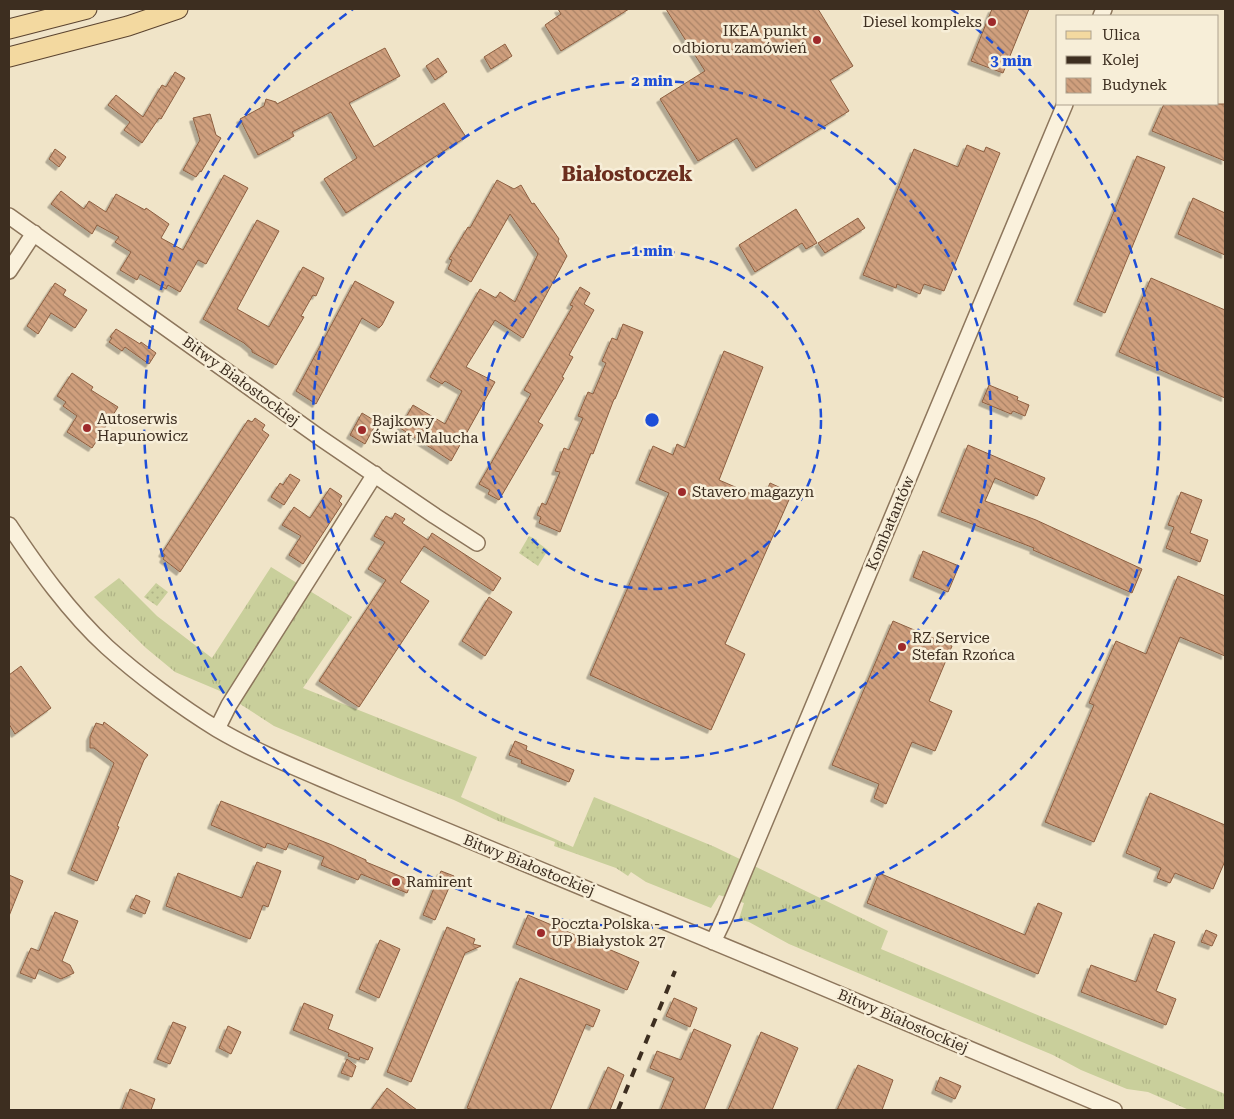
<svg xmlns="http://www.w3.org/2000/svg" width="1234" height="1119" font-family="'Roboto Serif',serif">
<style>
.grass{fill:url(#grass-tufts)}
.park{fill:url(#park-dots)}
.building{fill:url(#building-back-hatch);stroke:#8d5f41;filter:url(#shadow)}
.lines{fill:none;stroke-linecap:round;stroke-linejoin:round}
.minor-casing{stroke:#8d765c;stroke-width:18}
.major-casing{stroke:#5b4430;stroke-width:21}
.minor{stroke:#faf1dc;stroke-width:15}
.major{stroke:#f3d9a0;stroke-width:19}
.rail{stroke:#3d2e20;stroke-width:4;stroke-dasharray:9 9;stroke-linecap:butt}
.ring{fill:none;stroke:#1d4ed8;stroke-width:2.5;stroke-dasharray:9 6}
.poi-dot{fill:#9e2a2b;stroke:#f7eed8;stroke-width:2}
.labels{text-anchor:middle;stroke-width:5;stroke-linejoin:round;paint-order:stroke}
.poi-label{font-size:15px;fill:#3d2e20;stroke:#f7eed8;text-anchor:start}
.street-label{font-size:15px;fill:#3d2e20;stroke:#f7eed8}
.district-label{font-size:20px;font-weight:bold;fill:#6b2e1e;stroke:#f7eed8}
.centre{fill:#1d4ed8;stroke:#f7eed8;stroke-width:2.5}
.ring-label{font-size:15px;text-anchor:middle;font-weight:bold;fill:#1d4ed8;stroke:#f7eed8;stroke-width:5;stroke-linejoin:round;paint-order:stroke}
</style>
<defs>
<pattern id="grass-tufts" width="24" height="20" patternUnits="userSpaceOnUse" patternTransform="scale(1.25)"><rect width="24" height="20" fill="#c9cf9b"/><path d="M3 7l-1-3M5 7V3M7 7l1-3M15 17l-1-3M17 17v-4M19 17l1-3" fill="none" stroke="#aeb285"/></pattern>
<pattern id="park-dots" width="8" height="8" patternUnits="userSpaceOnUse" patternTransform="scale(1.25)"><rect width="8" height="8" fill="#c9cf9b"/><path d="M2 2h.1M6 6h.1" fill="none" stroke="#aeb285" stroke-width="1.8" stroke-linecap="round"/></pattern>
<pattern id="building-back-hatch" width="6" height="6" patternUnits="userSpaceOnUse" patternTransform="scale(1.25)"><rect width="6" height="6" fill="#cf9f7d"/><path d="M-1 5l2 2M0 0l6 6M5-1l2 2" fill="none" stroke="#a98266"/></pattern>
<filter id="shadow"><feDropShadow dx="-3.5" dy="3.5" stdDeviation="0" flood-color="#0004"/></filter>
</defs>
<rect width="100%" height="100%" fill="#f0e4c8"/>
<path class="grass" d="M271 567 352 617 303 688 477 757 461 797 573 847 594 797 715 847 888 931 881 949 1225 1094V1110H1189L1148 1092 1127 1089 1081 1070 1053 1055 789 944 749 922 739 919 744 903 719 895 711 908 646 882 631 872 628 876 616 868 554 846 555 842 498 821 454 800 398 778 274 726 220 691 175 672 146 648 94 597 119 578 157 616 212 658Z"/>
<path class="park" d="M529 536 537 540V542L548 550 538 566 519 553Z
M156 583 168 592 157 606 144 597Z"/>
<path class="building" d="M558 9H629L561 51 545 25 561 14Z
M666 9H818L853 66 830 80 849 111 756 168 737 138 698 161 660 99 705 71Z
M992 9H1029L1003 73 971 61Z
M505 44 512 56 491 69 484 57Z
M385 48 400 76 349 103 374 147 444 103 466 137 346 213 324 179 357 158 331 112 292 132 294 136 258 155 240 119 264 106 266 99 276 102 277 104Z
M438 58 447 72 435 80 426 66Z
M175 72 185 78 161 119 159 118 142 143 124 130 130 122 108 105 116 95 143 117 162 85 166 87Z
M1164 104H1225V161L1152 131Z
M210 114 216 135 221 138 201 172 200 171 196 177 183 170 200 140 193 118Z
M967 145 984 152 986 147 1000 153 944 291 924 284 920 294 897 284 896 288 863 275 914 149 958 167Z
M55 149 66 157 59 167 49 159Z
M1137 156 1165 167 1105 313 1077 301Z
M224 175 248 188 206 264 198 260 180 292 168 285 166 289 140 274 137 280 120 270 131 252 115 242 119 237 97 225 92 234 51 204 61 191 84 209 89 201 106 212 116 194 145 210 146 208 169 224 161 238 183 250Z
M497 180 514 189 521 185 532 204 534 203 559 239 558 241 567 256 523 338 495 320 466 367 495 382 451 461 400 428 413 405 445 424 462 391 445 381 442 384 430 377 480 289 496 298 500 292 515 302 538 254 510 214 471 282 448 269 452 260 449 259 468 227 470 228Z
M1193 198 1225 213V255L1178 234Z
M796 209 817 243 806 249 802 243 755 272 739 245Z
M858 218 865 228 825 253 818 243Z
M257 220 279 231 237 309 269 327 303 267 324 278 316 296 313 295 301 316 304 317 276 365 252 352V350L244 343 203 319Z
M1151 278 1225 310V398L1119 352Z
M355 281 394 302 382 325 379 328 362 318 316 404 296 391Z
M55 283 66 290 63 295 87 310 75 328 51 313 38 334 27 326Z
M580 287 590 293 584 304 594 310 569 355 573 357 562 377 564 378 538 422 543 425 499 500 488 494 490 490 479 484 531 394 524 390 573 306 570 305Z
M623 324 643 332 615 399H614L593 454 591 453 560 532 539 523 541 517 537 515 542 503 546 505 560 472 555 471 564 448 569 450 583 418 578 416 588 392 593 394 606 363 602 361 612 338 617 340Z
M116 329 140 344 141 342 156 353 149 364 125 347 122 351 109 342 112 338 110 337Z
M724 351 763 367 719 480 763 499 770 483 792 493 725 644 745 654 711 730 590 675 669 493 639 480 653 446 673 455 677 444 685 448Z
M72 373 93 387 91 390 118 407 92 448 67 432 77 416 63 406 66 402 57 396Z
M989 385 1018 397 1017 400 1029 405 1025 416 1013 411 1011 414 982 402Z
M362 413 377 422 365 444 350 435Z
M255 418 265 425 262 430 269 435 180 572 163 559 165 555 162 553 248 420 252 422Z
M968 445 1045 478 1037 496 995 478 985 501 1036 520 1142 569 1132 593 1033 550 1034 548 941 512Z
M290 474 300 480 284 505 271 497 280 483 283 485Z
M330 488 342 496 339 501 342 504 303 564 289 555 301 536 282 525 294 507 310 518Z
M1181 492 1202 500 1190 533 1208 540 1200 562 1166 548 1174 527 1168 525Z
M395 513 405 519 402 523 428 540 432 533 501 578 493 591 424 546 400 582 429 601 359 707 319 681 386 580 368 569 385 542 374 536 386 516 392 519Z
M923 551 959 566 948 592 913 577Z
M1178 576 1225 596V656L1180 637 1094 842 1045 822 1094 705 1089 703 1116 641 1146 654Z
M489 597 512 612 485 656 462 641Z
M893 621 952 646 929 701 952 711 935 751 912 742 886 804 874 798 879 784 832 765Z
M21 666 51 708 15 734 9 724V675Z
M104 722 148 755 144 760 117 826 119 827 97 881 71 870 114 763 94 748H90V737L96 723 103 725Z
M515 741 527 746 526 750 574 770 569 782 521 763 522 760 509 755Z
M1150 793 1225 825V861L1213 889 1175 873 1170 883 1157 878 1161 868 1126 853Z
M221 801 332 845 366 860V862L412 881 407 893 361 874 358 880 321 865 324 857 289 843 286 850 267 843 265 848 211 825Z
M257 862 281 871 268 907 263 905 250 939 166 906 178 873 242 898Z
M441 871 454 876 435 920 423 915Z
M879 873 1025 935 1038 903 1062 913 1038 974 867 903Z
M9 875 23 881 9 916Z
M136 895 150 901 145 914 130 908Z
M55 912 78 921 62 961 70 965 74 973 61 979 39 969 35 979 20 973 31 948 39 951Z
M528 915 639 962 627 990 516 944Z
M447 927 475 939 473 944 481 946 465 953 411 1082 387 1072Z
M1206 930 1217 935 1212 946 1201 942Z
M1154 934 1175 942 1156 991 1176 999 1166 1025 1081 992 1091 965 1136 982Z
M380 940 400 949 379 998 359 989Z
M520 978 600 1010 593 1027 586 1024 550 1110H473L467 1108Z
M674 998 697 1008 690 1027 666 1016Z
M304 1003 333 1015 328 1029 373 1048 368 1060 360 1057 359 1060 348 1056 349 1053 293 1030Z
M173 1022 186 1027 170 1064 157 1059Z
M228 1026 241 1032 231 1054 219 1048Z
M694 1029 731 1045 704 1110H661L674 1078 650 1068 657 1051 681 1060Z
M761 1032 798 1048 772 1110H728Z
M347 1059 356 1066 352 1077 341 1073Z
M858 1065 893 1080 882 1110H837Z
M608 1067 624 1075 610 1110H589Z
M940 1077 961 1086 955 1099 935 1090Z
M387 1088 417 1110H371Z
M130 1089 155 1099 151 1110H122Z"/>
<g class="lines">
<defs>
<path id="minor" d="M1101 16 1104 9
M9 216 319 437 435 516 477 543
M9 271 34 233
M9 525C37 567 69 612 107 647 138 675 181 707 217 729 256 752 299 769 341 787L803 979 1114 1110
M217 729 229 705 375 474
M713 942 725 917 1065 104"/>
<path id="major" d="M9 29 87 9
M9 57 128 26 178 9"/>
</defs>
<use href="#minor" class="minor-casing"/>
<use href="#major" class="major-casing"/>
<use href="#minor" class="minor"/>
<use href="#major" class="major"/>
<path class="rail" d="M618 1110 675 971"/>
</g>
<g class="ring">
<circle cx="652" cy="420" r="169"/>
<circle cx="652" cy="420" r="339"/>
<path d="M951 9A508 508 0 1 1 353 9"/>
</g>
<g class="poi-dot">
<circle cx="992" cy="22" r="5"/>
<circle cx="817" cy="40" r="5"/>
<circle cx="87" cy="428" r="5"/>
<circle cx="362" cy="430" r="5"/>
<circle cx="682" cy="492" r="5"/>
<circle cx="902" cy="647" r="5"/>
<circle cx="396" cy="882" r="5"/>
<circle cx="541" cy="933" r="5"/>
</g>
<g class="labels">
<g class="poi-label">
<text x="982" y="27" text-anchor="end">Diesel kompleks</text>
<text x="807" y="36" text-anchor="end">IKEA punkt<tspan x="807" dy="17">odbioru zamówień</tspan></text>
<text x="97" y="424">Autoserwis<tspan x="97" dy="17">Hapunowicz</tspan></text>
<text x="372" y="426">Bajkowy<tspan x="372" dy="17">Świat Malucha</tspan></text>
<text x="692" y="497">Stavero magazyn</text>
<text x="912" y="643">RZ Service<tspan x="912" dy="17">Stefan Rzońca</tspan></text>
<text x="406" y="887">Ramirent</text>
<text x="551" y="929">Poczta Polska -<tspan x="551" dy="17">UP Białystok 27</tspan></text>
</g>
<g class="street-label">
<text transform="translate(241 381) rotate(36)" y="5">Bitwy Białostockiej</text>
<text transform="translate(890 523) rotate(-67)" y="5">Kombatantów</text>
<text transform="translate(529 865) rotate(22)" y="5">Bitwy Białostockiej</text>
<text transform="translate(903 1021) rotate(23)" y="5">Bitwy Białostockiej</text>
</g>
<g class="district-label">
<text x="627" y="181">Białostoczek</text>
</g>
</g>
<circle cx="652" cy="420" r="8" class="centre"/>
<g class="ring-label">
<text x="1011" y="66">3 min</text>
<text x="652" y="86">2 min</text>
<text x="652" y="256">1 min</text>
</g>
<rect width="1234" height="1119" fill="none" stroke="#3d2e20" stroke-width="20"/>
<rect x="1056" y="15" width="162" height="90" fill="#f7eed8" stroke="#ada18e"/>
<rect x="1066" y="31" width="25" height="8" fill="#f3d9a0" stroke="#ada18e"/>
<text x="1102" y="40" font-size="15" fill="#3d2e20">Ulica</text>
<rect x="1066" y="56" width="25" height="8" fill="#3d2e20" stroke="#ada18e"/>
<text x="1102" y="65" font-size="15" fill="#3d2e20">Kolej</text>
<rect x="1066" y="78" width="25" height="15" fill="url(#building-back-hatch)" stroke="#ada18e"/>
<text x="1102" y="90" font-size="15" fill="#3d2e20">Budynek</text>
</svg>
